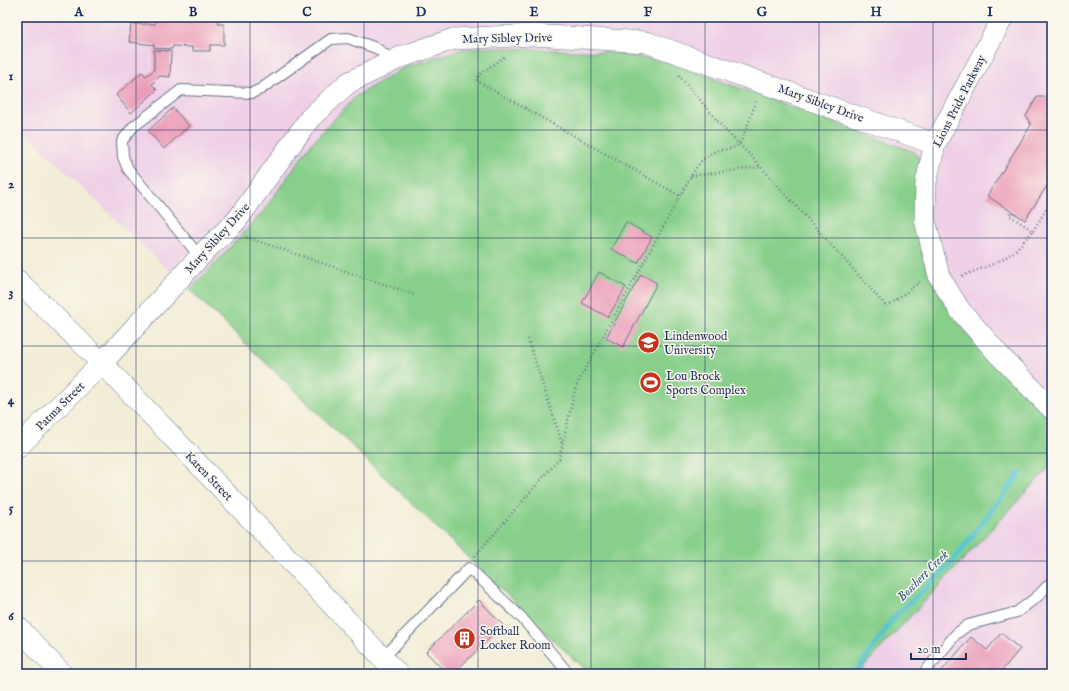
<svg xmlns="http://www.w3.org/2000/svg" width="1069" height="691" font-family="'IM FELL English',serif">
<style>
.built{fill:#efd0e7}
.green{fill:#87cf8a;stroke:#517f74}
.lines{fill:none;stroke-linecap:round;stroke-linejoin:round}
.stream{stroke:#59c6ce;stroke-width:5.5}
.building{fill:#eb9eb9}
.lane-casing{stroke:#667288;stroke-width:12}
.street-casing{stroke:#667288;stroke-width:22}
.path{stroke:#667288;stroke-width:2.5;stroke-dasharray:1 3;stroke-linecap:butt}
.lane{stroke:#fff;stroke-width:10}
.street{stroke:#fff;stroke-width:21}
.grid{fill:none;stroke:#1b2f5e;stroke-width:1;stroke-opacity:0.55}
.labels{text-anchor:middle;stroke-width:3;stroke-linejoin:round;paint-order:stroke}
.street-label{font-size:12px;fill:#1b2f5e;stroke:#fbf7ec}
.poi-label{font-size:12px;fill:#1b2f5e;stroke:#fbf7ec;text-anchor:start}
.water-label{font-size:13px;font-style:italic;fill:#2e5c80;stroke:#fbf7ec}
.neatline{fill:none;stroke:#1b2f5e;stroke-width:1.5}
.grid-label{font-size:13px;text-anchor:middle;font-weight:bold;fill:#1b2f5e}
</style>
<rect width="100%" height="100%" fill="#fbf7ec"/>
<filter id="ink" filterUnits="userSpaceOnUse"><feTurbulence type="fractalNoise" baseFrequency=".025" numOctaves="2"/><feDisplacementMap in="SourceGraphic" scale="8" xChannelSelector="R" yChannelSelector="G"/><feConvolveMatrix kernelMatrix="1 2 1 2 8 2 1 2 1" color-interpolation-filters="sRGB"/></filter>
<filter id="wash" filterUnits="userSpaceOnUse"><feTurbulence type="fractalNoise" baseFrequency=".012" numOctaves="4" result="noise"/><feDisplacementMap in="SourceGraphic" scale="16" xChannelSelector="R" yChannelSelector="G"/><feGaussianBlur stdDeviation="0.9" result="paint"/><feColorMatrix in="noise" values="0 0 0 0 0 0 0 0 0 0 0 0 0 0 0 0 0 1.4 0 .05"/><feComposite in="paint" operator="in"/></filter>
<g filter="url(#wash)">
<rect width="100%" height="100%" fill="#f2edd6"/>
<path class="built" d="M17 17H1052V674H589L17 125Z"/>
<path class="green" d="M480 47 607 52 668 62 915 152 921 161C920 182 915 215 918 234 928 309 1002 370 1052 421V464L857 674H589L190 290 261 214 311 144 356 96 403 68 462 49Z"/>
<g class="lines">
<path class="stream" d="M855 674 895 616 950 565 1020 473"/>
</g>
<g id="blocks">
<path class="building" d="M156 17H218V24H224V45H210V51H192V47L173 46 172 49 154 48V45L129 42 131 24H155Z
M154 50 171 51 170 77 160 76 152 84 157 90 131 113 116 95 142 72 146 76 154 70Z
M1052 93V178L1025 220 987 196 1031 125 1026 116 1037 97H1049Z
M173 108 189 126 164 149 148 131Z
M626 222 652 237 638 263 611 249Z
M599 272 626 287 608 317 582 303Z
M641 274 657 283 623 347 606 338Z
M479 600 503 625 453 674H447L426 652Z
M1001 633 1020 649 999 674H939L971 637 987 650Z"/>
</g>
</g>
<g filter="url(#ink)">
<use href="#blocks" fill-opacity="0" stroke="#667288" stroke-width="1"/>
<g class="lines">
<defs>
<path id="lane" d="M200 257 128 169 123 157 122 141 133 127 181 90 252 93 261 89 331 39 348 38 376 48 393 61
M383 658 469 568 522 618 569 674
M923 674 956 634 968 625 1017 612 1038 596 1052 581"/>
<path id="street" d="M1003 17 935 144 926 182 925 220 939 276 959 309 1000 356 1052 409
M17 280 102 363 398 674
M17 448 102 363 207 249 237 220 310 118 348 83 401 57 454 39 532 35 646 42 935 144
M17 626 62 674"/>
</defs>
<use href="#lane" class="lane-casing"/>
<use href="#street" class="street-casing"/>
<path class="path" d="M504 57 479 75 477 81 680 196
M679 75 725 130 752 157 887 307 921 281
M691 176 760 167
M1033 231 1052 200
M246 237 415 295
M962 276 996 263 1014 252 1033 231 1009 215 1011 211
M528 339 562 443
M475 556 559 459 576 386 691 176C698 164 706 153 720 150 727 149 733 149 738 145 743 140 753 110 756 101"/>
<use href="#lane" class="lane"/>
<use href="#street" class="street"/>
</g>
</g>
<path class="grid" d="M136 17V674M250 17V674M364 17V674M478 17V674M591 17V674M705 17V674M819 17V674M933 17V674M17 130H1052M17 238H1052M17 346H1052M17 453H1052M17 561H1052"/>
<defs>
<symbol id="university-disc" viewBox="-11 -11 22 22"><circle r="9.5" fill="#c8321e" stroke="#fbf7ec"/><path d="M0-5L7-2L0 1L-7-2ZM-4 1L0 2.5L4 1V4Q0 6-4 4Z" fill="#fff"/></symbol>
<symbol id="stadium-disc" viewBox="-11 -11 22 22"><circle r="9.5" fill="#c8321e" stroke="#fbf7ec"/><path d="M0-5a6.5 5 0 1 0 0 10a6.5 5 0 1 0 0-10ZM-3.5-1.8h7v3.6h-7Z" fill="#fff"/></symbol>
<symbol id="building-disc" viewBox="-11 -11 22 22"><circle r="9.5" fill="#c8321e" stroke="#fbf7ec"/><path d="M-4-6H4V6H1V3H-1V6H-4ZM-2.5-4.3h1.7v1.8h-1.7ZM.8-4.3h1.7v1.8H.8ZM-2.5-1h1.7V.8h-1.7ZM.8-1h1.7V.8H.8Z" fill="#fff"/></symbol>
</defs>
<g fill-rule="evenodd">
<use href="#university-disc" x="636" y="330" width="25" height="25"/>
<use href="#stadium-disc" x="638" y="370" width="25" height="25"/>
<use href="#building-disc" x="452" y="626" width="25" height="25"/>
</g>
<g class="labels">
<g class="street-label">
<text transform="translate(507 38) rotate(-1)" y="4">Mary Sibley Drive</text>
<text transform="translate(959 101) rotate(-63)" y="4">Lions Pride Parkway</text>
<text transform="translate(821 103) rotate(20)" y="4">Mary Sibley Drive</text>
<text transform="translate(217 238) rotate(-48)" y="4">Mary Sibley Drive</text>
<text transform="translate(60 406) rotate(-45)" y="4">Patma Street</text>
<text transform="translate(209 476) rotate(46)" y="4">Karen Street</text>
</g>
<g class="poi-label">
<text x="664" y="340">Lindenwood<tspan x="664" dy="14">University</tspan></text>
<text x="666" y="380">Lou Brock<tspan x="666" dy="14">Sports Complex</tspan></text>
<text x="480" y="635">Softball<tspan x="480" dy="14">Locker Room</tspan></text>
</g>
<g class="water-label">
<text transform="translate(922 575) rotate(-45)" y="5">Boschert Creek</text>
</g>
</g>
<rect width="1069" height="691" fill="none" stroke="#fbf7ec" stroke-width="44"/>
<path d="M911 653v6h55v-6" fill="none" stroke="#1b2f5e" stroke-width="2"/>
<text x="917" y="653" font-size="12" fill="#1b2f5e" stroke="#fbf7ec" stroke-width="3" paint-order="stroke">20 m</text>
<rect x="22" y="22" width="1025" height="647" class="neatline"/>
<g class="grid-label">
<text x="79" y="16">A</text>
<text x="193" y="16">B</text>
<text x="307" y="16">C</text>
<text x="421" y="16">D</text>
<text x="534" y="16">E</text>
<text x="648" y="16">F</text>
<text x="762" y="16">G</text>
<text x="876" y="16">H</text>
<text x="990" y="16">I</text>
<text x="11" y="80">1</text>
<text x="11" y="188">2</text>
<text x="11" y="296">3</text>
<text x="11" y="404">4</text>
<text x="11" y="512">5</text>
<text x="11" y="620">6</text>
</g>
</svg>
